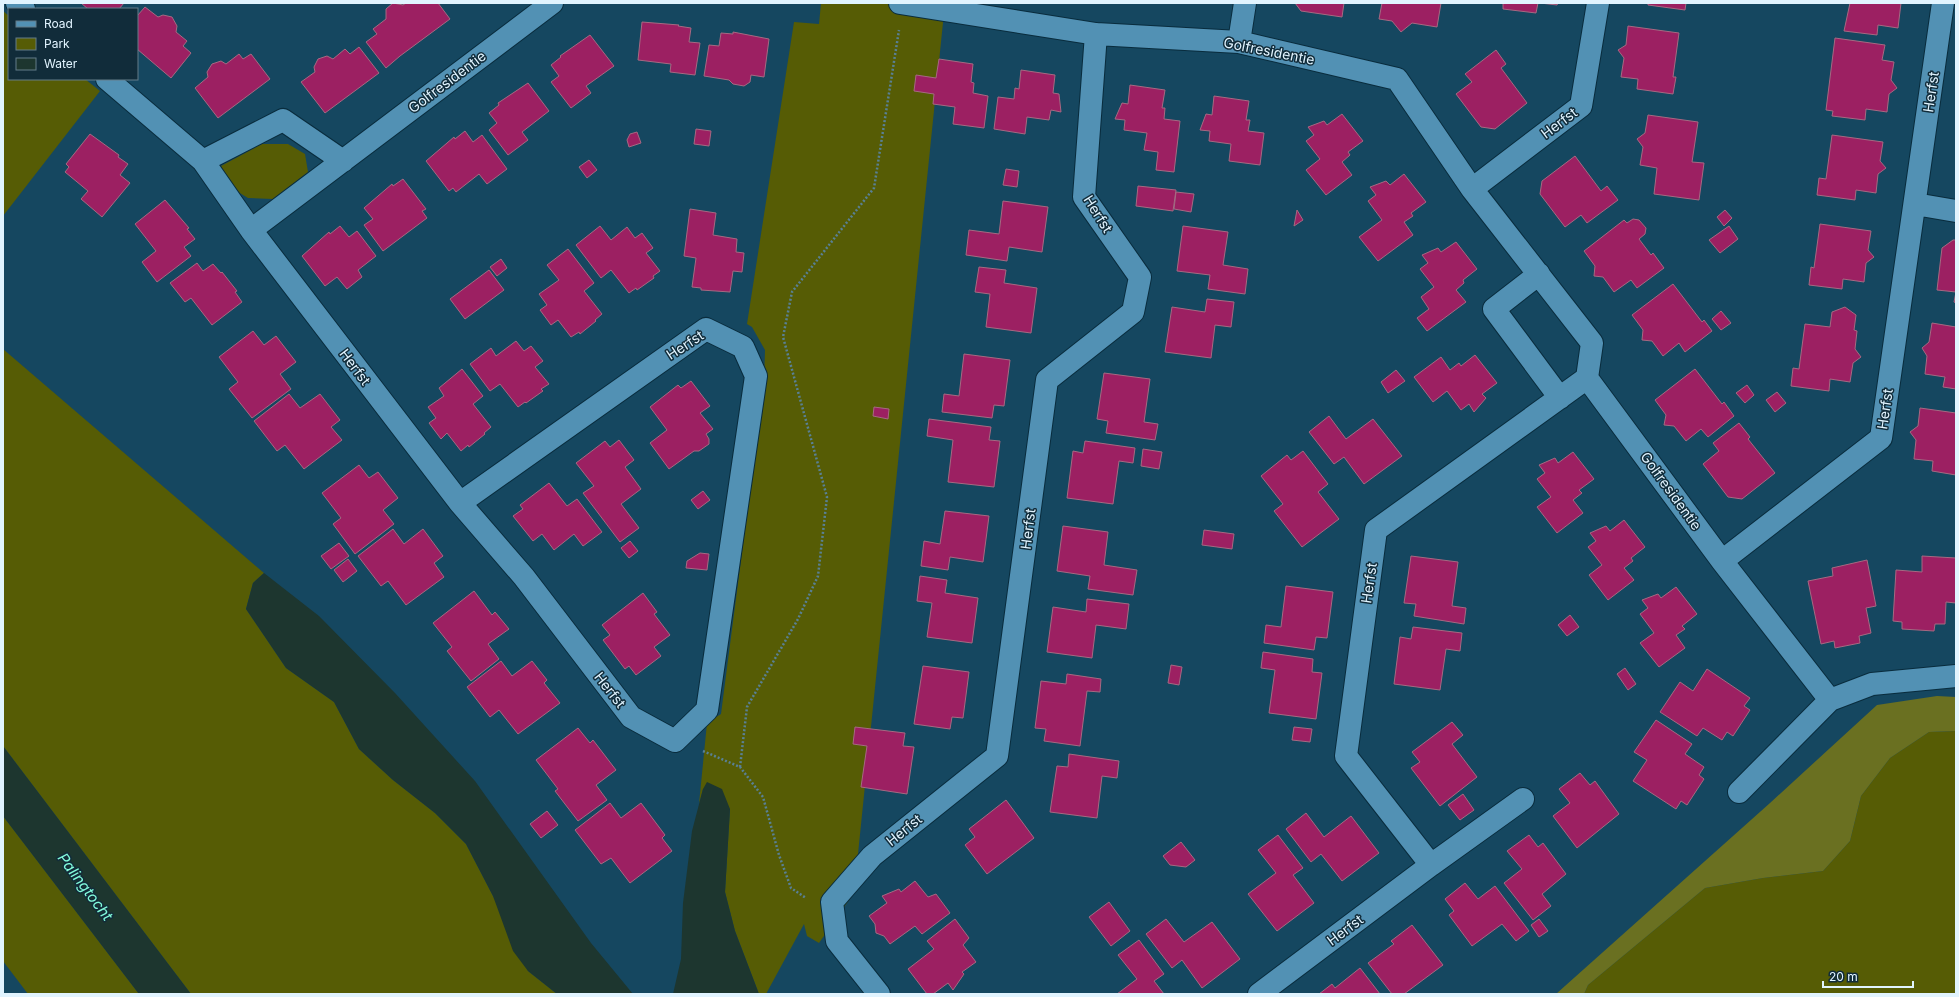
<svg xmlns="http://www.w3.org/2000/svg" width="1959" height="997" font-family="Inter,sans-serif">
<style>
.green{fill:#565c05}
.forest{fill:#6a7021}
.water{fill:#1d362f}
.building{fill:#9c2062;stroke:#a66982}
.lines{fill:none;stroke-linecap:round;stroke-linejoin:round}
.minor-casing{stroke:#092c3d;stroke-width:24}
.path{stroke:#598095;stroke-width:2.5;stroke-dasharray:2 2;stroke-linecap:butt}
.minor{stroke:#5291b4;stroke-width:22}
.labels{text-anchor:middle;stroke-width:3;stroke-linejoin:round;paint-order:stroke}
.street-label{font-size:14px;fill:#e1f4ff;stroke:#112c3a}
.water-label{font-size:15px;font-style:italic;fill:#83fbdb;stroke:#112c3a}
</style>
<rect width="100%" height="100%" fill="#154760"/>
<path class="green" d="M821 3H945L854 893 819 943 807 936 804 924 766 994H759L735 931 725 892 730 809 703 789 699 804 707 723 721 714 764 383 765 350 752 327 747 324 794 22 819 24Z
M3 11 9 16V79H85L100 91 3 216Z
M262 144H288L305 154 308 172 273 199 248 198 230 187 221 166Z
M3 349 264 573 253 583 246 609 286 668 334 702 359 749 393 780 435 813 466 844 493 896 528 971 557 994H191L3 746Z
M1956 731V994H1584L1588 985 1705 888 1763 878 1823 871 1850 841 1861 796 1890 758 1929 732Z
M3 816 139 994H28L3 961Z"/>
<path class="forest" d="M1937 696 1956 697V731L1929 732 1890 758 1861 796 1850 841 1823 871 1763 878 1705 888 1588 985 1584 994H1556L1770 803 1877 705Z"/>
<path class="water" d="M264 573 319 616 395 693 475 781 591 943 633 994H557L528 971 513 951 493 896 466 844 435 813 393 780 359 749 334 702 286 668 246 609 253 583Z
M3 746 191 994H139L3 816Z
M707 782 722 789 730 809 725 892 735 931 759 994H673L681 959 683 903 692 831 703 789Z"/>
<path class="building" d="M81 3H124L119 9H88Z
M393 3 403 5 406 3H438L450 19 400 56 386 68 366 42 377 34 373 29 386 19V9Z
M1295 3H1344L1342 17 1301 11Z
M1382 3H1441L1437 27 1412 23 1401 32 1392 21 1379 19Z
M1503 3H1538L1536 13 1503 9Z
M1540 3H1558L1557 5Z
M1648 3H1686L1685 10 1648 5Z
M1850 3H1901L1898 28 1878 25 1877 35 1844 31Z
M145 7 158 17 163 15 172 17 177 26 176 32 187 41 183 46 191 53 171 78 137 49V16Z
M642 22 679 25 678 26 691 28 689 42 700 43 695 75 670 72 671 64 638 60Z
M1628 26 1679 33 1673 77H1676L1673 94 1637 89 1638 79 1621 77 1624 58 1618 50 1626 45Z
M733 32 769 39 764 77 751 75 750 82 744 86 733 84 729 80 704 76 709 45 719 46 721 33 733 34Z
M590 35 614 66 586 86 591 93 571 108 551 82 559 76 551 65 561 57 560 56Z
M1835 38 1885 45 1882 60 1894 62 1891 80 1897 88 1889 94 1887 112 1866 109 1865 120 1832 116 1833 111 1826 110Z
M359 47 379 73 325 113 301 82 315 72 314 67 318 59 327 56 333 59 345 49 350 54Z
M1496 50 1506 64 1501 68 1527 103 1495 129 1481 127 1456 94 1472 82 1465 74Z
M239 54 243 59 251 54 270 79 218 118 195 88 208 77 207 72 212 64 221 61 226 64Z
M939 59 973 64 971 82 974 83 973 93 988 96 984 128 953 124 955 107 933 104 934 94 914 91 916 75 936 78Z
M1021 70 1055 75 1053 93 1059 94 1061 112 1051 110 1049 120 1027 117 1025 134 994 129 998 97 1014 99 1015 88 1019 89Z
M528 83 549 111 522 132 528 140 508 155 489 130 497 123 489 113 499 105 498 103Z
M1130 85 1165 90 1162 108H1165L1164 119 1180 121 1174 172 1156 170 1158 152 1144 150 1147 133 1124 130 1125 120 1115 119 1122 103 1128 104Z
M1214 96 1249 101 1246 120H1250L1248 131 1264 133 1260 165 1229 161 1231 144 1209 141 1210 131 1200 130 1206 114 1212 115Z
M1342 114 1363 141 1348 152 1350 155 1342 162 1352 175 1326 195 1306 170 1320 159 1306 141 1314 135 1308 127 1324 121 1327 125Z
M1648 115 1698 122 1692 162 1704 163 1699 200 1654 194 1657 168 1640 165 1643 147 1637 139 1645 133Z
M696 129 711 131 709 146 694 144Z
M465 131 473 142 482 135 507 169 487 184 479 174 456 192 453 188 449 191 426 161 454 137 455 139Z
M637 132 641 143 629 147 627 140 630 134Z
M90 134 119 155 118 157 128 164 120 175 130 183 102 217 81 199 88 191 65 172 69 167 66 164Z
M1832 135 1883 142 1880 161 1886 168 1878 174 1876 193 1856 190 1855 200 1817 195 1819 178 1826 179Z
M1575 156 1601 191 1607 186 1618 200 1587 223 1581 215 1565 227 1540 194 1542 181Z
M589 160 597 170 587 178 579 167Z
M1006 169 1019 171 1017 187 1003 185Z
M1404 174 1426 202 1411 213 1413 216 1404 222 1413 235 1378 261 1359 237 1382 220 1368 201 1376 195 1370 187 1386 181 1390 185Z
M403 179 426 209 422 211 427 218 383 251 364 225 373 219 364 208 392 184 393 186Z
M1138 186 1176 190 1173 211 1136 206Z
M1176 192 1194 194 1191 212 1174 209Z
M165 200 189 228 187 229 195 239 184 247 191 256 157 282 142 262 156 251 135 224Z
M1003 201 1048 207 1042 252 1009 247 1007 261 966 255 969 230 999 234Z
M690 209 716 213 713 235 737 239 736 252 744 253 742 272 733 271 730 292 701 290V288L692 287 696 258 684 256Z
M1297 210 1303 220 1294 226Z
M1725 210 1732 218 1724 226 1717 217Z
M1633 219 1639 220 1646 228 1645 234 1639 239 1651 255 1653 253 1664 268 1637 288 1631 280 1614 292 1603 277 1594 276 1595 266 1584 251 1624 220 1627 223Z
M1820 224 1871 231 1868 250 1874 257 1866 263 1864 282 1843 279 1842 289 1809 285 1811 267 1814 268Z
M340 226 349 237 357 231 376 256 358 270 362 277 347 289 337 277 325 286 302 256 329 232 330 234Z
M600 226 611 240 627 227 635 238 642 233 653 248 646 253 660 271 653 276 654 278 637 290 636 288 629 293 611 270 601 278 576 245Z
M1183 226 1228 232 1223 265 1248 269 1245 294 1208 289 1210 275 1177 271Z
M1729 226 1738 239 1720 253 1709 240Z
M1953 240H1956V303L1954 302 1956 292 1937 290 1942 248Z
M1456 242 1477 269 1463 280 1464 283 1456 290 1466 302 1427 331 1417 318 1429 309 1421 297 1434 287 1420 269 1428 263 1422 255 1438 248 1441 252Z
M568 249 594 283 584 291 602 314 595 320 596 321 580 334 579 332 571 337 558 320 551 325 540 310 547 305 539 294 559 280 547 265Z
M501 259 507 268 497 276 490 267Z
M197 263 203 271 213 264 221 273 222 272 237 291 235 292 242 302 212 325 191 298 185 302 170 283Z
M979 267 1006 270 1004 283 1037 288 1031 333 986 327 990 294 975 292Z
M489 270 504 290 465 319 450 299Z
M1673 284 1702 322 1704 320 1712 331 1685 352 1679 343 1663 356 1652 341 1642 340 1643 330 1632 315Z
M1207 299 1234 302 1231 327 1215 325 1211 358 1165 352 1172 307 1205 312Z
M1845 307 1856 315 1854 330 1857 331 1855 349 1861 357 1853 363 1850 382 1830 379 1829 391 1791 386 1793 368 1799 369 1805 324 1830 327 1832 312Z
M1721 311 1731 323 1721 330 1712 319Z
M1932 323 1956 327V389L1943 387 1945 377 1925 374 1927 356 1922 348 1929 342Z
M253 331 264 345 276 336 296 362 280 374 291 389 252 418 229 389 238 382 219 357Z
M516 341 524 351 531 346 543 361 535 367 549 384 541 389 543 391 526 403 525 402 518 407 500 384 490 391 470 364 491 348 496 356Z
M964 354 1010 360 1004 406 994 405 992 418 942 412 944 394 959 396Z
M1475 355 1497 383 1482 394 1486 398 1474 412 1469 404 1461 410 1447 391 1433 402 1414 377 1441 357 1450 370 1459 363 1461 366Z
M462 369 483 396 473 404 491 427 484 433 485 434 469 447 468 445 461 451 447 433 441 439 429 423 436 418 428 407 444 396 439 388Z
M1695 369 1722 404 1724 402 1734 416 1708 437 1701 429 1686 441 1674 426 1664 425 1666 415 1655 400Z
M1396 370 1405 381 1388 393 1381 382Z
M1104 373 1150 379 1144 422 1158 424 1155 440 1106 433 1108 421 1097 419Z
M691 381 710 406 700 413 713 429 706 434 709 439V444L699 451H694L669 469 650 443 667 430 650 407 678 385 681 388Z
M1747 385 1754 395 1745 403 1736 393Z
M1777 392 1786 403 1775 412 1766 400Z
M289 394 300 408 320 394 340 420 331 427 342 440 304 469 285 445 277 451 254 421Z
M874 407 889 409 888 419 873 416Z
M1920 408 1956 413V475L1932 471 1933 461 1914 459 1916 440 1910 432 1918 426Z
M1329 416 1346 439 1373 419 1402 456 1364 484 1344 457 1334 464 1309 432Z
M929 419 991 427 989 440 1000 441 994 487 948 482 953 440 927 436Z
M1739 423 1750 437 1748 439 1775 473 1742 499 1728 497 1703 464 1719 451 1713 443Z
M619 440 634 460 625 467 641 489 621 504 639 528 620 542 583 493 594 486 576 463 605 441 610 447Z
M1085 441 1135 448 1133 463 1119 461 1113 504 1067 498 1073 451 1083 453Z
M1143 449 1162 452 1159 469 1141 466Z
M1303 451 1328 484 1318 492 1339 519 1302 547 1274 511 1283 504 1261 476 1287 455 1291 460Z
M1573 452 1594 479 1579 490 1582 493 1573 500 1583 513 1557 533 1537 507 1551 497 1537 479 1545 473 1539 465 1555 458 1558 463Z
M359 465 369 478 378 472 398 498 383 510 394 524 355 554 333 524 341 518 322 493Z
M549 483 567 506 577 499 602 532 583 546 574 534 554 550 542 534 533 541 513 516 523 509 520 505Z
M703 491 710 500 698 509 691 500Z
M945 511 989 516 983 562 950 557 948 570 921 566 924 541 940 544Z
M1624 520 1645 547 1631 558 1633 561 1624 568 1634 580 1608 600 1589 575 1602 565 1588 547 1596 541 1590 533 1606 526 1610 531Z
M1063 526 1108 532 1104 565 1137 570 1133 595 1088 589 1090 576 1057 571Z
M393 529 404 544 423 529 443 556 434 563 444 577 406 605 388 581 381 586 358 556Z
M1204 530 1234 534 1232 549 1202 545Z
M630 541 638 551 629 558 621 548Z
M339 543 349 556 331 569 321 556Z
M700 553 709 554 707 570 686 568 687 561Z
M1411 556 1458 562 1452 606 1466 608 1464 624 1414 616 1416 604 1404 603Z
M1922 556 1956 558V603L1946 602 1945 624H1935L1934 631 1902 629V622L1893 621 1896 570 1922 572Z
M348 559 357 571 343 582 334 570Z
M1867 560 1876 606 1866 608 1871 633 1859 636 1860 643 1835 648 1834 641 1821 644 1808 581 1833 576 1832 568Z
M920 576 947 580 945 593 978 598 972 643 927 637 932 603 917 601Z
M1286 586 1333 592 1327 638 1316 637 1314 650 1264 643 1266 625 1281 627Z
M1676 587 1697 614 1682 626 1685 629 1676 635 1685 648 1659 667 1640 643 1654 633 1640 614 1648 608 1642 600 1658 594 1661 598Z
M474 591 492 615 495 612 509 629 488 644 499 659 471 681 447 651 452 647 433 623Z
M643 593 657 612 654 614 670 635 654 647 661 656 636 675 629 666 625 669 603 640 610 635 602 625Z
M1087 599 1129 604 1126 629 1096 625 1092 658 1047 652 1053 607 1086 612Z
M1570 615 1579 627 1567 636 1558 625Z
M1413 627 1462 633 1460 651 1446 649 1440 690 1394 684 1400 637 1411 639Z
M1263 652 1313 659 1312 672 1322 673 1316 719 1269 713 1275 670 1261 668Z
M501 661 512 676 532 661 547 680 544 683 560 703 518 734 499 710 490 717 467 687Z
M1171 665 1182 667 1179 685 1168 683Z
M923 666 969 672 963 718 952 717 950 729 914 724Z
M1625 668 1636 684 1628 690 1617 674Z
M1707 669 1750 698 1744 706 1750 710 1733 736 1727 732 1722 740 1703 728 1697 736 1660 712 1680 682 1693 691Z
M1067 674 1101 679 1100 692 1087 691 1080 746 1044 741 1046 729 1035 728 1041 681 1066 684Z
M1656 720 1692 744 1685 754 1704 767 1699 775 1704 779 1687 805 1681 801 1676 809 1633 781 1647 760 1634 752Z
M1452 722 1463 735 1452 744 1477 777 1440 806 1411 768 1420 762 1412 752Z
M855 727 905 733 903 746 914 747 907 794 861 787 867 746 853 744Z
M1294 727 1312 729 1310 742 1292 740Z
M578 728 590 743 593 740 616 770 596 785 607 800 578 821 555 791 558 789 536 760Z
M1069 754 1119 761 1117 778 1102 776 1097 818 1050 812 1057 766 1068 767Z
M1580 773 1590 785 1595 781 1619 814 1577 848 1553 816 1570 803 1559 789Z
M1463 794 1474 810 1460 820 1448 805Z
M1006 800 1034 838 987 874 965 845 975 837 969 829Z
M610 803 621 818 641 803 665 835 662 838 672 851 630 883 611 858 601 864 575 830Z
M547 811 558 825 541 838 530 824Z
M1306 813 1324 837 1351 816 1379 853 1342 881 1321 854 1311 862 1286 829Z
M1278 835 1303 868 1293 875 1314 903 1277 931 1248 894 1276 873 1258 850Z
M1529 835 1538 847 1543 843 1566 874 1542 894 1551 906 1533 920 1504 883 1522 869 1507 851Z
M1181 842 1195 860 1186 867 1170 865 1163 856Z
M915 881 928 897 936 894 950 913 922 934 915 926 890 944 884 936 876 933 875 924 869 916 887 903 882 896 899 889 901 892Z
M1465 883 1478 899 1495 886 1529 931 1516 941 1502 924 1472 946 1449 915 1454 911 1445 899Z
M1109 902 1130 931 1111 946 1089 917Z
M955 919 969 938 963 945 976 962 962 972 964 974 953 990 948 983 933 994H927L908 969 934 949 927 941Z
M1166 919 1184 942 1212 922 1240 959 1202 988 1182 960 1172 968 1146 934Z
M1539 919 1548 931 1539 937 1531 925Z
M1412 925 1443 965 1404 994H1392L1368 963 1394 944 1391 941Z
M1139 940 1164 974 1154 981 1164 994H1117L1137 979 1118 955Z
M1360 968 1380 994H1319L1332 984 1335 988Z"/>
<g class="lines">
<defs>
<path id="minor" d="M17 3 24 9
M900 3 1096 34 1239 42 1397 79 1472 189 1592 343 1587 378 1722 561 1830 700
M1239 42 1245 3
M107 79 203 161 251 230 552 3
M203 161 283 120 343 161
M1472 189 1581 106 1598 3
M1915 204 1956 211
M251 230 460 503 706 329 743 347 756 376 707 710 675 741 631 717 524 577 460 503
M1539 274 1494 309 1560 398
M1722 561 1881 438 1943 3
M1739 792 1830 700 1872 684 1956 676
M1431 865 1523 799
M879 994 837 941 832 902 872 856 997 756 1047 380 1133 312 1140 277 1084 197 1096 34
M1259 994 1431 865 1346 756 1376 530 1587 378"/>
</defs>
<use href="#minor" class="minor-casing"/>
<path class="path" d="M703 751 740 767 763 797 779 855 791 888 806 898
M740 767 747 707 798 619 818 576 827 497 783 337 792 292 874 188 899 30"/>
<use href="#minor" class="minor"/>
</g>
<g class="labels">
<g class="street-label">
<text transform="translate(1269 51) rotate(11)" y="5">Golfresidentie</text>
<text transform="translate(447 82) rotate(-37)" y="5">Golfresidentie</text>
<text transform="translate(1931 92) rotate(-82)" y="5">Herfst</text>
<text transform="translate(1559 123) rotate(-37)" y="5">Herfst</text>
<text transform="translate(1098 214) rotate(58)" y="5">Herfst</text>
<text transform="translate(685 345) rotate(-33)" y="5">Herfst</text>
<text transform="translate(355 367) rotate(53)" y="5">Herfst</text>
<text transform="translate(1885 409) rotate(-82)" y="5">Herfst</text>
<text transform="translate(1671 491) rotate(54)" y="5">Golfresidentie</text>
<text transform="translate(1028 529) rotate(-83)" y="5">Herfst</text>
<text transform="translate(1369 583) rotate(-82)" y="5">Herfst</text>
<text transform="translate(610 690) rotate(52)" y="5">Herfst</text>
<text transform="translate(904 830) rotate(-39)" y="5">Herfst</text>
<text transform="translate(1345 930) rotate(-37)" y="5">Herfst</text>
</g>
<g class="water-label">
<text transform="translate(85 887) rotate(53)" y="5">Palingtocht</text>
</g>
</g>
<rect width="1959" height="997" fill="none" stroke="#e1f4ff" stroke-width="8"/>
<rect x="8" y="8" width="130" height="72" fill="#112c3a" stroke="#647c89"/>
<rect x="16" y="21" width="20" height="6" fill="#5291b4" stroke="#647c89"/>
<text x="44" y="28" font-size="12" fill="#e1f4ff">Road</text>
<rect x="16" y="38" width="20" height="12" fill="#565c05" stroke="#647c89"/>
<text x="44" y="48" font-size="12" fill="#e1f4ff">Park</text>
<rect x="16" y="58" width="20" height="12" fill="#1d362f" stroke="#647c89"/>
<text x="44" y="68" font-size="12" fill="#e1f4ff">Water</text>
<path d="M1823 981v6h90v-6" fill="none" stroke="#e1f4ff" stroke-width="2"/>
<text x="1829" y="981" font-size="12" fill="#e1f4ff" stroke="#112c3a" stroke-width="3" paint-order="stroke">20 m</text>
</svg>
